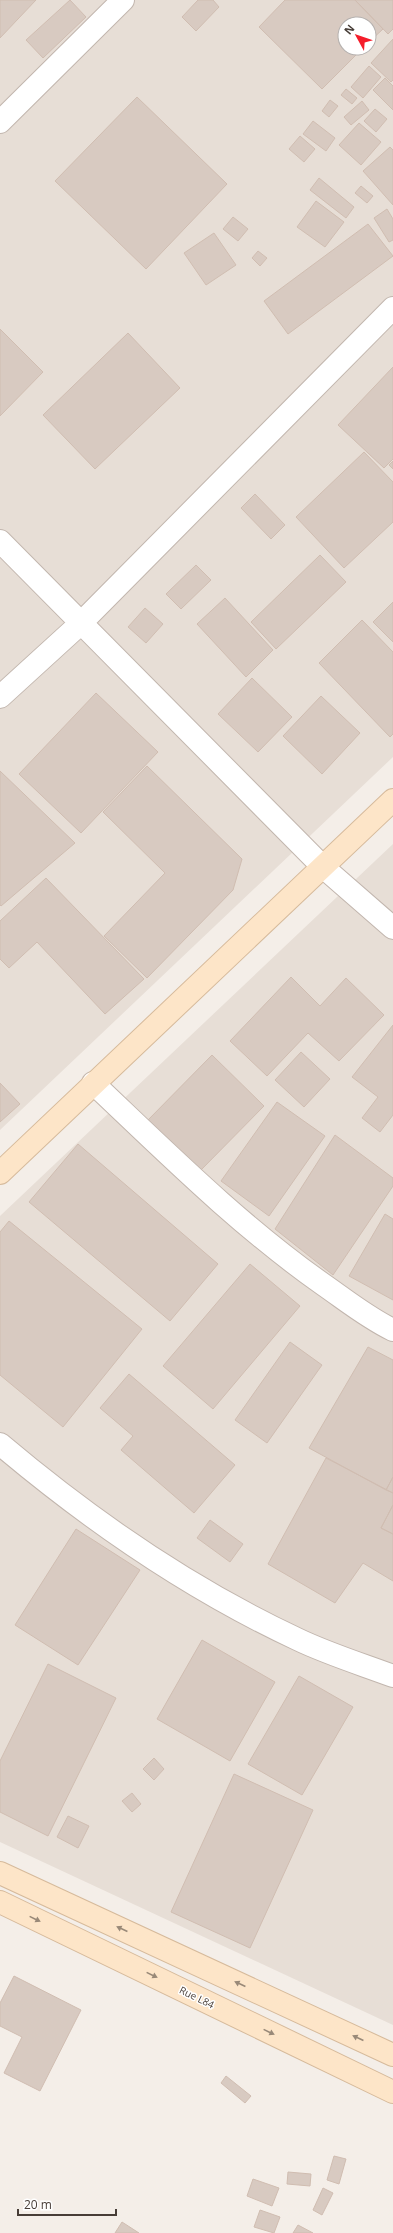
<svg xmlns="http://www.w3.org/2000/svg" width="393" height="2233" font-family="'Open Sans',sans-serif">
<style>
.residential{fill:#e7ded6;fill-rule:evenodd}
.building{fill:#d8cac1;stroke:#d0bdb1}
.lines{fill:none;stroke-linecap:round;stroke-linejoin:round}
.street-casing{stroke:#c2b6ae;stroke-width:24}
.secondary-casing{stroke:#d6ba9b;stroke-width:24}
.street{stroke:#fff;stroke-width:22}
.secondary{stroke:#fde5c8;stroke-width:22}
.oneway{fill:#998978}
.labels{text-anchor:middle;stroke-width:3;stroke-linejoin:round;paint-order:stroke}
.street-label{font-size:10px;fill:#473d37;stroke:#fff}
</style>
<rect width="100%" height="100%" fill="#f4eee8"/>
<path class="residential" d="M0 0H393V757L0 1130ZM345 24H369V48H345Z
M393 844V2025L0 1842V1216Z"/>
<path class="building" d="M0 0H36L0 38Z
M70 0 86 17 43 58 26 40Z
M198 0H213L219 7 196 31 182 17Z
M285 0H355L383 29 369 42V24H345V48H363L322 89 259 27Z
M355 0H393V29L388 34Z
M393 39V80L391 82 371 63Z
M369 66 381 77 363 98 351 87Z
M385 78 393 86V110L373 90Z
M346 89 357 98 352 104 341 95Z
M137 97 227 184 146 269 55 181Z
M330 100 338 106 329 117 322 111Z
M362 101 369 110 351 125 344 117Z
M375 109 387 119 376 132 364 121Z
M313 121 335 138 326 151 303 134Z
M359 123 381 142 361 165 339 145Z
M300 136 315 149 304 162 289 149Z
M390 147 393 150V205L363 171Z
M319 178 354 207 346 218 310 190Z
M361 186 373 196 367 203 355 193Z
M316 201 344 222 325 247 297 227Z
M387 209 393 219V240L389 242 374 218Z
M233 217 248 229 238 241 223 229Z
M368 224 393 256 288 334 264 301Z
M214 233 236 265 206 285 184 253Z
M258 251 267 258 260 266 252 258Z
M0 329 43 372 0 416Z
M128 333 180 388 95 469 43 415Z
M393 367V459L384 468 338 425Z
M364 452 393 482V522L344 568 296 517Z
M393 461V469L389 465Z
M255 494 285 525 271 539 241 508Z
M320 555 346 582 276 649 251 622Z
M196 565 211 580 181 609 166 594Z
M225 598 273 650 246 677 197 624Z
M393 602V642L373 622Z
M145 608 163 624 146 643 128 627Z
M362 620 393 652V734L390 737 319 663Z
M252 678 292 717 258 752 218 714Z
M96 693 158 752 81 833 19 774Z
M321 696 360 733 322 774 283 736Z
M147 766 242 859 233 890 147 978 104 936 165 873 103 812Z
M0 771 75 843 1 906 0 905Z
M46 878 144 979 105 1014 37 942 9 968 0 959V921Z
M291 977 320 1006 346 978 384 1015 339 1061 308 1033 267 1076 230 1041Z
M393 1025V1115L380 1132 362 1118 378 1097 352 1077Z
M301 1052 330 1079 304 1107 275 1080Z
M212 1055 264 1106 200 1171 148 1120Z
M0 1083 20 1104 0 1122Z
M277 1102 325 1136 269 1216 221 1181Z
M335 1135 393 1178V1186L333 1275 275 1229Z
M78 1144 218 1264 170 1321 29 1202Z
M385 1214 393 1219V1300L349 1276Z
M9 1221 142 1329 63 1427 0 1375V1232Z
M250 1264 300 1306 213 1409 163 1366Z
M290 1342 322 1365 267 1443 235 1420Z
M368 1347 393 1360V1477L386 1490 309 1448Z
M129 1374 235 1465 194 1513 121 1450 133 1436 100 1408Z
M326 1458 393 1493V1505L381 1528 393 1534V1581L363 1563 335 1603 268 1564Z
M393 1477V1493L386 1490Z
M393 1505V1534L381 1528Z
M210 1520 243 1544 230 1562 197 1538Z
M76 1529 140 1570 78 1665 15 1625Z
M202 1640 275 1682 230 1761 157 1719Z
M48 1664 116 1698 48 1836 0 1812V1761Z
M299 1676 353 1707 302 1795 248 1764Z
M154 1758 164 1769 154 1780 143 1769Z
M234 1774 313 1810 250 1948 171 1912Z
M132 1793 141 1804 132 1812 122 1801Z
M68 1816 89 1826 78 1848 57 1837Z
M14 1976 81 2010 40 2091 4 2073 22 2037 0 2026V2003Z
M226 2076 251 2096 245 2103 221 2083Z
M334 2156 346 2159 339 2184 327 2180Z
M288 2172 311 2174 310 2186 287 2184Z
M253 2179 279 2188 272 2206 247 2196Z
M323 2188 333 2193 322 2215 313 2210Z
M260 2210 280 2217 274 2233 254 2227Z
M122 2222 139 2233H115Z
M298 2225 313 2233H293Z"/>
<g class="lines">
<defs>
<path id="street" d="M0 122 123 0
M0 541 323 867 393 928
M0 697 80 624 393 308
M93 1083C168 1154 240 1226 324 1285 347 1301 368 1318 393 1330
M0 1444C90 1520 190 1589 297 1639 328 1654 361 1664 393 1676"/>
<path id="secondary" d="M0 1173 393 800
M0 1873 393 2055
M0 1902 393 2092"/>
</defs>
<use href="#street" class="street-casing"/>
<use href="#secondary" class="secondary-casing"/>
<use href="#street" class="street"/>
<use href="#secondary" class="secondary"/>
</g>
<defs><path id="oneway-solid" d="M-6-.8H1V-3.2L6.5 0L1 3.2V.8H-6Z"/></defs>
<g class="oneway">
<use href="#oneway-solid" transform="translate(35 1919) rotate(26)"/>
<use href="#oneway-solid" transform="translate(122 1929) rotate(-155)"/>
<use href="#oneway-solid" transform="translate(152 1975) rotate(26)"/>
<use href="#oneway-solid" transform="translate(240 1984) rotate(-155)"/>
<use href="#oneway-solid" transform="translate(269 2032) rotate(26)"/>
<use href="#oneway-solid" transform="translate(358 2038) rotate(-155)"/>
</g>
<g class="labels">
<g class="street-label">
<text transform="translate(197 1997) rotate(26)" y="4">Rue L84</text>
</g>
</g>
<g transform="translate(357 36) rotate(310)"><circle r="19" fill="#ffffff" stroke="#b5b1af"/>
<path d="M0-3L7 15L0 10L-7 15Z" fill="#f51d2a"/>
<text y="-6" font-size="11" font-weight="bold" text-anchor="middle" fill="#473d37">N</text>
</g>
<path d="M18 2209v6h98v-6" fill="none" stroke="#473d37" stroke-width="2"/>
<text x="24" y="2209" font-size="12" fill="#473d37" stroke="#ffffff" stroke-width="3" paint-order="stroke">20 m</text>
</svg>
